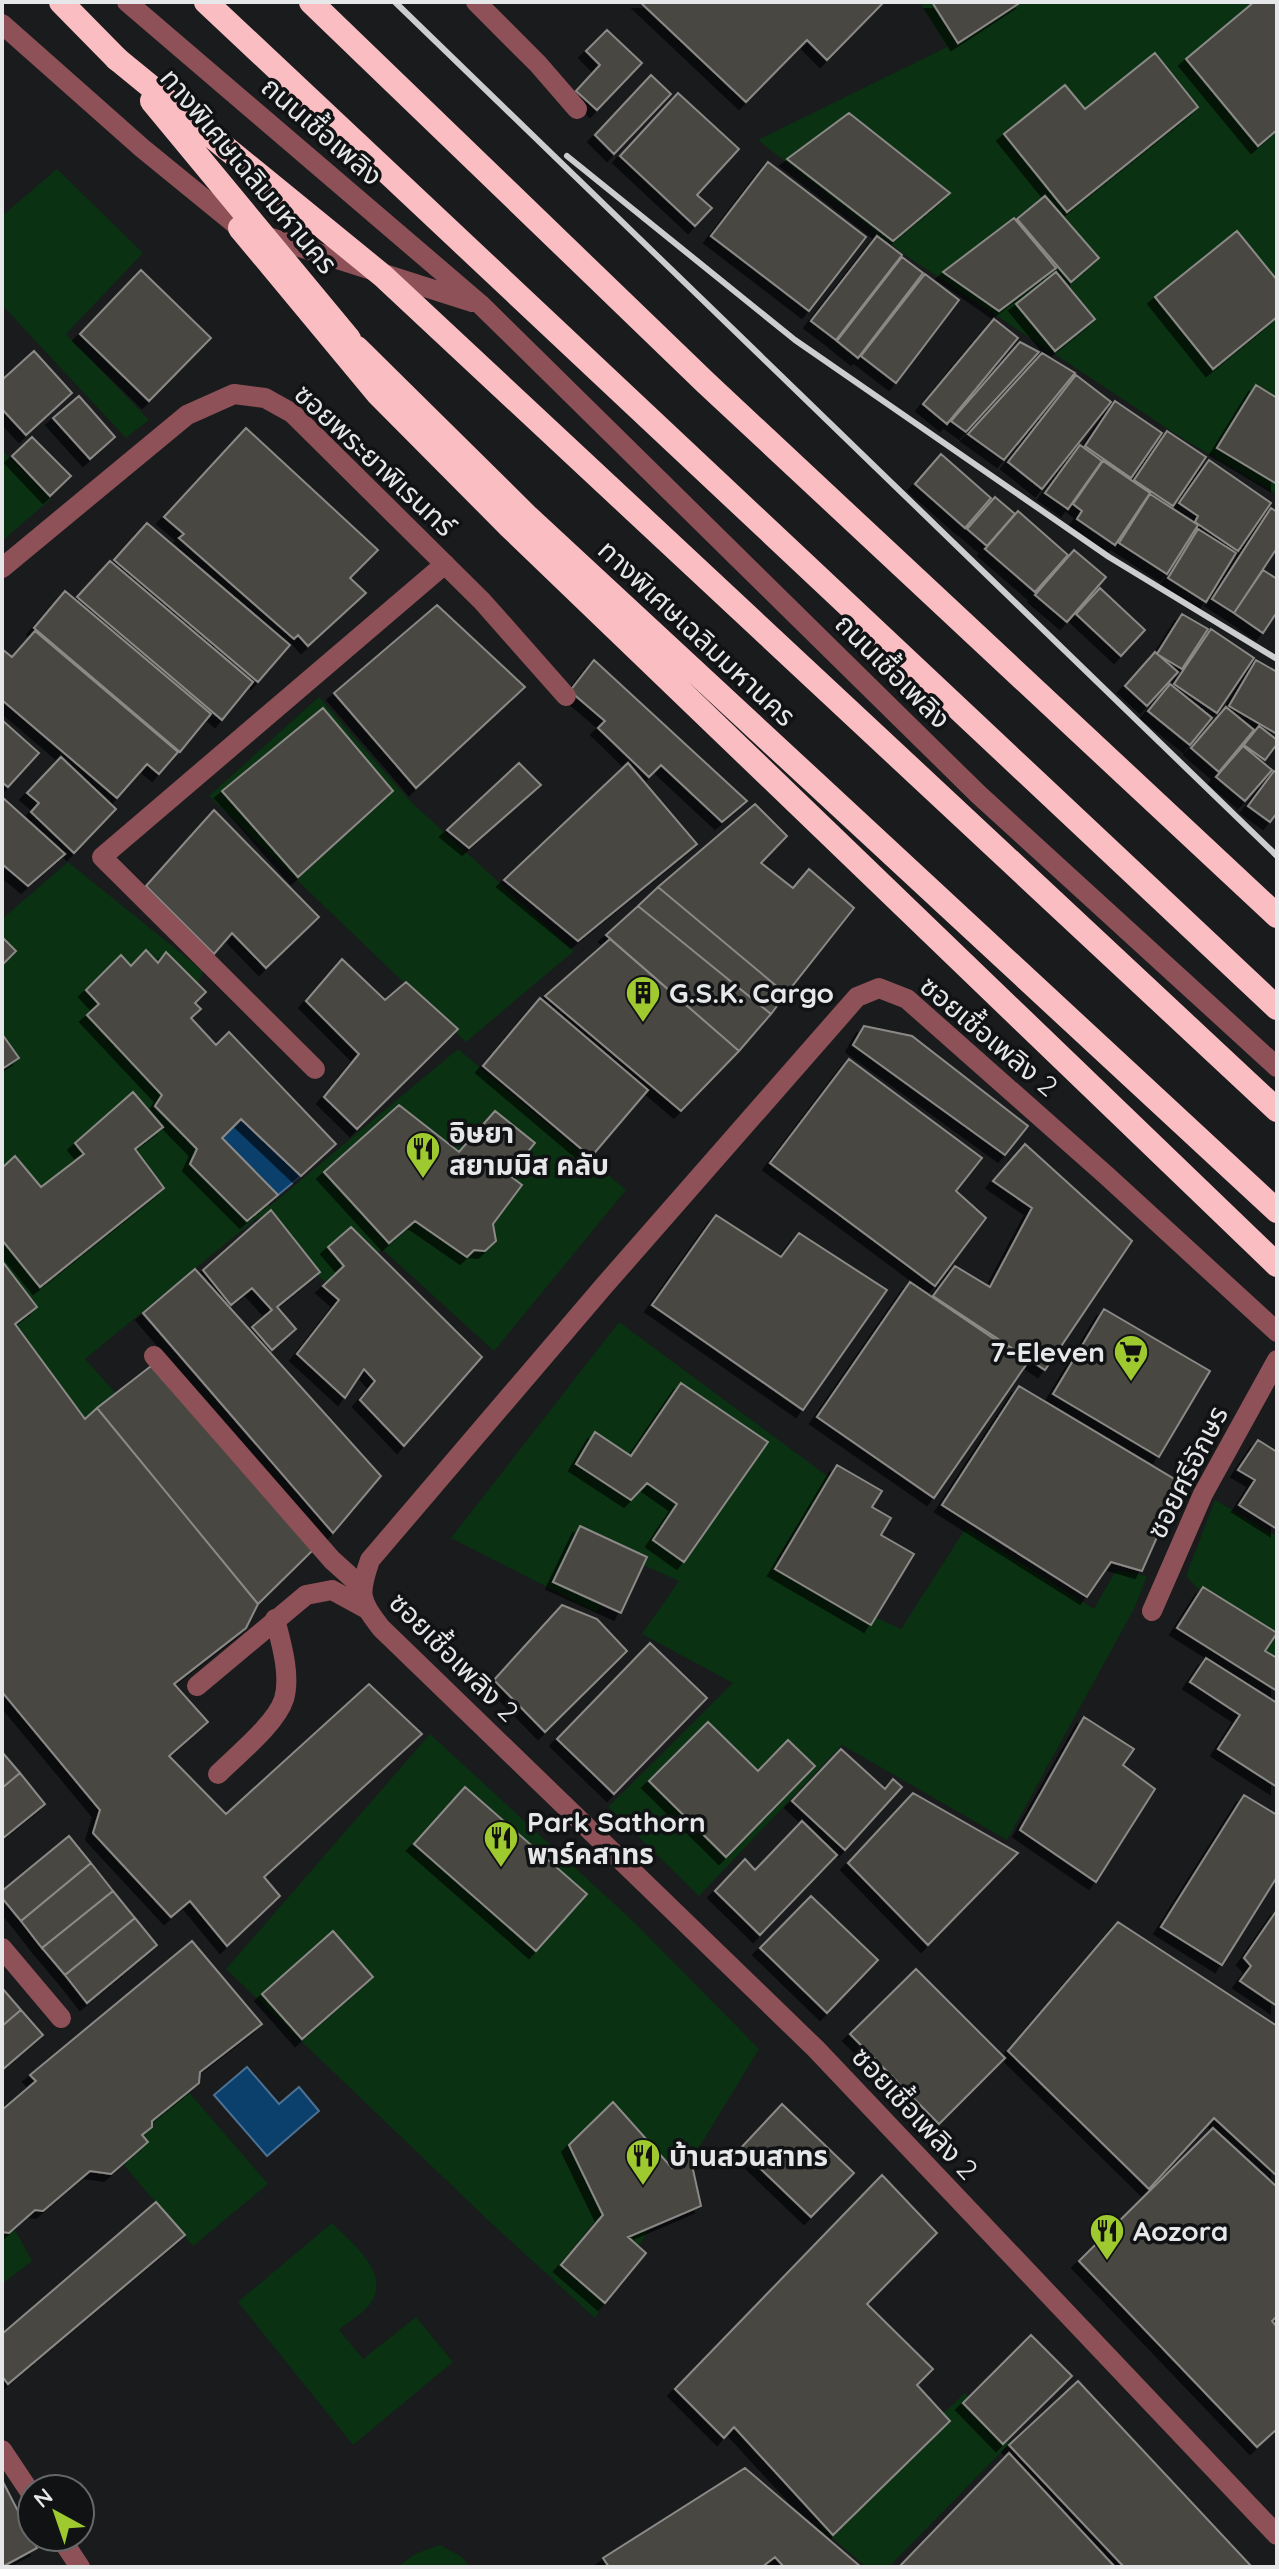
<svg xmlns="http://www.w3.org/2000/svg" width="1279" height="2569" font-family="Quicksand,'Noto Sans Thai',sans-serif">
<style>
.green{fill:#0a3111}
.water{fill:#0b3f6c;stroke:#4c7192;stroke-width:2}
.building{fill:#484643;stroke:#8b8986;stroke-width:2;filter:url(#shadow)}
.lines{fill:none;stroke-linecap:round;stroke-linejoin:round}
.service{stroke:#8d5157;stroke-width:20}
.minor{stroke:#8d5157;stroke-width:20}
.tertiary{stroke:#8d5157;stroke-width:20}
.motorway{stroke:#fabdc2;stroke-width:24}
.rail{stroke:#cbcdcf;stroke-width:6}
.motorway-bridge{stroke:#fabdc2;stroke-width:24}
.labels{text-anchor:middle;stroke-width:7;stroke-linejoin:round;paint-order:stroke}
.street-label{font-size:28px;fill:#e5e7e9;stroke:#101214}
.poi-label{font-size:28px;font-weight:bold;fill:#e5e7e9;stroke:#101214;text-anchor:start}
</style>
<defs>
<filter id="shadow"><feDropShadow dx="-7" dy="7" stdDeviation="0" flood-color="#0009"/></filter>
</defs>
<rect width="100%" height="100%" fill="#191b1d"/>
<path class="green" d="M920 2H1277V494L1177 435 905 255 758 140 947 47Z
M57 169 143 253 66 334 149 420 126 438 2 305V216Z
M2 450 51 499 2 541Z
M319 697 410 801 574 951 466 1042 209 796Z
M68 862 203 971 170 1055 215 1145 270 1206 458 1049 626 1190 494 1351 382 1249 333 1290 258 1217 85 1359 122 1400 82 1428 2 1328V919Z
M619 1322 830 1478 777 1559 867 1613 901 1629 966 1528 1094 1609 1116 1570 1147 1576 1134 1609 1007 1840 842 1745 699 1896 608 1807 733 1683 642 1634 679 1581 632 1560 596 1612 451 1538Z
M1215 1500 1277 1536V1671L1186 1576Z
M430 1734 636 1924 759 2049 595 2318 491 2223 226 1969Z
M179 2081 268 2184 193 2246 111 2150Z
M2 2206 32 2261 2 2284Z
M332 2223C350 2242 390 2271 372 2301 366 2312 349 2321 339 2330L363 2359 416 2317 453 2362 353 2445 238 2302Z
M965 2393 1010 2443 889 2567H866L821 2528Z
M440 2545 462 2557 470 2567H397L417 2553Z"/>
<path class="water" d="M241 1119 301 1176 278 1195 222 1138Z
M247 2067 279 2104 299 2087 319 2111 267 2156 214 2095Z"/>
<path class="building" d="M640 2H884L827 60 807 40 746 102Z
M932 2H1021L958 43Z
M1254 2H1277V130L1258 146 1186 59Z
M607 30 642 63 597 110 576 91 600 65 586 51Z
M1155 53 1198 107 1067 212 1004 134 1065 85 1085 109Z
M651 75 671 94 614 154 595 135Z
M678 93 739 149 697 195 712 208 695 226 620 156Z
M849 113 950 193 893 241 787 159Z
M768 162 866 237 809 311 711 236Z
M1045 196 1099 258 1071 282 1017 219Z
M1014 218 1056 268 999 311 943 272Z
M1237 231 1277 280V317L1213 369 1155 297Z
M877 236 902 255 836 340 811 321Z
M902 257 923 273 858 358 837 341Z
M141 270 211 338 149 401 80 334Z
M1056 272 1095 319 1055 351 1016 304Z
M925 274 959 300 896 383 861 356Z
M994 319 1018 338 947 424 923 404Z
M1020 342 1039 352 966 432 951 421Z
M34 351 72 393 26 435 2 409V380Z
M1042 353 1075 373 1004 460 968 434Z
M1076 375 1111 402 1042 489 1008 462Z
M1256 385 1277 398V484L1217 448Z
M79 396 115 437 90 459 53 418Z
M1115 401 1162 433 1131 478 1085 446Z
M246 428 378 550 350 578 366 593 308 646 298 635 294 639 179 538 184 534 164 517Z
M1167 431 1206 457 1173 506 1134 480Z
M32 437 71 476 50 496 12 456Z
M1080 445 1102 461 1068 509 1045 493Z
M941 454 991 498 965 528 915 484Z
M1209 460 1271 503 1238 551 1195 522 1198 516 1179 503Z
M1103 461 1150 493 1115 545 1077 519 1082 511 1073 504Z
M1150 494 1198 525 1167 574 1119 543Z
M995 497 1015 514 987 546 967 529Z
M1271 508 1277 512V548L1234 613 1212 599Z
M1018 511 1068 555 1035 592 985 549Z
M147 523 290 645 258 682 114 560Z
M1198 529 1236 553 1206 602 1168 578Z
M1074 550 1106 577 1067 622 1035 595Z
M110 561 253 682 222 720 77 597Z
M1263 570 1277 579V612L1263 633 1234 613Z
M1100 588 1145 630 1121 656 1076 614Z
M65 591 211 714 180 752 34 628Z
M437 605 525 687 416 788 334 693Z
M1182 614 1208 629 1182 669 1157 654Z
M1211 629 1254 658 1217 713 1174 684Z
M35 631 178 752 159 774 147 764 117 798 2 700V649L12 657Z
M1155 652 1178 672 1147 706 1125 686Z
M594 660 747 801 722 822 661 765 649 777 598 728 605 721 570 691Z
M1256 660 1277 672V734L1229 706Z
M1170 684 1212 718 1190 745 1148 711Z
M1226 707 1254 730 1219 772 1191 748Z
M323 708 393 791 298 877 222 791Z
M2 720 39 753 8 787 2 782Z
M1259 726 1277 740V744L1265 760 1244 745Z
M1243 746 1272 770 1245 801 1216 777Z
M61 757 116 809 74 853 31 812 39 803 27 793Z
M519 763 541 785 469 848 447 830Z
M628 763 697 844 578 941 504 880Z
M1274 771 1277 773V813L1270 822 1248 806Z
M2 797 65 854 28 886 2 864Z
M755 804 787 836 761 863 793 888 809 869 854 908 786 994 658 887Z
M214 810 319 917 266 968 232 933 214 954 146 886Z
M658 887 786 994 771 1014 638 906Z
M638 906 771 1014 739 1051 606 935Z
M2 937 16 951 2 965Z
M610 939 739 1051 681 1111 545 996Z
M146 950 158 963 166 952 206 992 195 1003 201 1009 191 1018 216 1045 229 1032 336 1144 301 1176 241 1119 222 1138 278 1195 247 1221 190 1164 197 1149 155 1106 162 1095 87 1015 99 1004 86 990 121 955 131 966Z
M342 959 385 1000 406 982 458 1029 357 1129 324 1097 359 1054 306 1001Z
M540 998 648 1090 591 1157 483 1066Z
M864 1026 912 1036 1028 1126 1005 1155 853 1045Z
M2 1034 19 1058 2 1069Z
M849 1059 982 1158 956 1191 986 1218 935 1286 770 1163Z
M133 1092 163 1127 135 1149 164 1188 40 1287 2 1240V1168L15 1156 41 1187 84 1154 75 1143Z
M399 1105 459 1152 495 1111 535 1143 509 1175 522 1185 493 1224 496 1241 485 1251 474 1250 467 1257 415 1221 389 1243 324 1172Z
M1025 1144 1132 1241 1045 1370 933 1296 955 1266 990 1287 1032 1208 993 1181Z
M271 1210 320 1272 277 1307 296 1329 272 1350 252 1327 272 1310 252 1288 231 1305 203 1270Z
M716 1215 781 1257 799 1233 887 1290 803 1410 652 1305Z
M351 1227 482 1357 404 1446 360 1400 375 1381 364 1369 345 1398 297 1354 339 1300 323 1286 344 1266 328 1247Z
M2 1261 37 1307 15 1324 85 1419 97 1408 258 1604 246 1628 174 1684 208 1722 169 1756 226 1814 369 1684 422 1734 264 1877 280 1896 227 1946 190 1901 171 1917 93 1833 100 1810 2 1692Z
M195 1269 381 1476 333 1533 143 1313Z
M910 1282 1028 1362 934 1498 817 1417Z
M1104 1309 1210 1371 1159 1457 1053 1394Z
M151 1366 313 1550 258 1604 97 1408Z
M681 1383 768 1442 684 1562 653 1540 677 1504 647 1483 631 1500 576 1464 595 1432 631 1456Z
M1019 1386 1181 1483 1142 1571 1111 1562 1087 1597 942 1505Z
M1258 1440 1277 1452V1529L1239 1505 1255 1480 1238 1470Z
M837 1465 882 1491 872 1507 891 1518 881 1535 914 1554 871 1625 775 1569Z
M580 1526 647 1557 621 1613 553 1582Z
M1203 1587 1277 1633 1265 1651 1277 1658V1691L1177 1628Z
M562 1605 597 1619 627 1651 545 1732 494 1680Z
M650 1643 707 1698 614 1794 557 1739Z
M1206 1658 1277 1703V1787L1218 1749 1240 1715 1190 1682Z
M1084 1717 1134 1749 1123 1765 1155 1789 1096 1882 1020 1830Z
M708 1722 758 1771 788 1740 815 1766 726 1857 649 1781Z
M841 1749 885 1789 893 1779 902 1787 845 1850 792 1801Z
M2 1752 20 1773 2 1788Z
M20 1773 45 1804 2 1839V1788Z
M465 1787 587 1894 536 1951 414 1844Z
M913 1793 1018 1853 928 1945 848 1863Z
M1244 1795 1277 1815V1877L1222 1965 1161 1927Z
M802 1821 837 1855 760 1935 715 1891 745 1859 755 1870Z
M69 1836 91 1863 21 1921 2 1898V1891Z
M91 1863 113 1891 42 1948 21 1921Z
M113 1891 135 1918 65 1975 42 1948Z
M811 1896 878 1960 827 2013 760 1948Z
M1277 1910V2006L1240 1981 1251 1966 1244 1958Z
M135 1918 157 1945 87 2003 65 1975Z
M1118 1922 1277 2026V2176L1214 2118 1149 2189 1008 2051Z
M333 1931 373 1977 302 2039 262 1994Z
M192 1941 262 2024 200 2072 199 2083 152 2121V2127L142 2135 148 2142 111 2174 90 2171 43 2211 35 2210 9 2233 2 2232V2110L36 2081 30 2075Z
M916 1969 1005 2058 939 2124 850 2034Z
M2 1988 21 2010 2 2026Z
M21 2010 43 2035 2 2070V2026Z
M613 2102 672 2168 690 2156 701 2206 628 2237 646 2253 605 2303 561 2265 603 2215 569 2145Z
M782 2104 854 2173 811 2217 740 2149Z
M1213 2128 1277 2187V2316L1272 2321 1277 2327V2429L1257 2447 1079 2261Z
M882 2175 937 2233 867 2304 933 2369 917 2385 950 2421 833 2535 734 2427 724 2438 675 2389Z
M156 2202 185 2235 8 2384 2 2376V2334Z
M1031 2335 1072 2376 1003 2444 963 2403Z
M1078 2381 1252 2567H1124L1009 2445Z
M1009 2453 1115 2567H902L900 2566Z
M745 2468 861 2567H784L775 2557 762 2567H609L603 2558Z
M2 2480 37 2548 2 2567Z"/>
<g class="lines">
<path class="service" d="M476 2 538 64 577 109
M154 1356 332 1560 361 1586
M197 1686 306 1595 332 1590 365 1608
M218 1774C237 1755 276 1724 284 1699 291 1675 281 1642 275 1619"/>
<path class="minor" d="M2 568 187 415 234 394 265 398 292 413 482 601 566 696
M315 1069 102 857 445 564
M1277 1332 1107 1176 907 999 879 988 857 997 603 1287 370 1560C358 1595 359 1599 381 1628L816 2049 1277 2535
M1152 1611 1203 1494 1277 1360
M2 1948 61 2018
M2 2450 32 2495
M60 2537 80 2567"/>
<path class="tertiary" d="M127 2 480 304 978 794 1277 1067
M2 24 142 148 240 228 472 302"/>
<path class="motorway" d="M61 2 117 59
M206 2 1277 1008
M311 2 706 383 1277 916
M240 228 378 394 509 526 1277 1265
M357 348 527 516 1277 1211"/>
<path class="rail" d="M395 2 1277 856
M567 156 795 340 1109 557 1277 659"/>
<path class="motorway-bridge" d="M117 59 383 276 1277 1110
M152 101 349 339"/>
</g>
<defs>
<symbol id="building-pin" viewBox="-11 -11 22 30"><path d="M0 17L-7.5 6A9.5 9.5 0 1 1 7.5 6Z" fill="#9eca2f" stroke="#101214"/><path d="M-4-6H4V6H1V3H-1V6H-4ZM-2.5-4.3h1.7v1.8h-1.7ZM.8-4.3h1.7v1.8H.8ZM-2.5-1h1.7V.8h-1.7ZM.8-1h1.7V.8H.8Z" fill="#111"/></symbol>
<symbol id="restaurant-pin" viewBox="-11 -11 22 30"><path d="M0 17L-7.5 6A9.5 9.5 0 1 1 7.5 6Z" fill="#9eca2f" stroke="#101214"/><path d="M-5-6h1v4h1v-4h1v4h1v-4h1v5L-1.5 .5V6h-2V.5L-5-1ZM5-6V6H3V1.5H1.5Q1.5-4 5-6Z" fill="#111"/></symbol>
<symbol id="supermarket-pin" viewBox="-11 -11 22 30"><path d="M0 17L-7.5 6A9.5 9.5 0 1 1 7.5 6Z" fill="#9eca2f" stroke="#101214"/><path d="M-6-5.5h2.5l.6 2H6L4.5 2H-2.5L-4.4-4H-6ZM-1.5 3.2a1.3 1.3 0 1 0 .1 0ZM3 3.2a1.3 1.3 0 1 0 .1 0Z" fill="#111"/></symbol>
</defs>
<g fill-rule="evenodd">
<use href="#building-pin" x="623" y="973" width="40" height="54"/>
<use href="#restaurant-pin" x="403" y="1129" width="40" height="54"/>
<use href="#supermarket-pin" x="1111" y="1332" width="40" height="54"/>
<use href="#restaurant-pin" x="481" y="1818" width="40" height="54"/>
<use href="#restaurant-pin" x="623" y="2136" width="40" height="54"/>
<use href="#restaurant-pin" x="1087" y="2211" width="40" height="54"/>
</g>
<g class="labels">
<g class="street-label">
<text transform="translate(322 131) rotate(41)" y="10">ถนนเชื้อเพลิง</text>
<text transform="translate(249 171) rotate(50)" y="10">ทางพิเศษเฉลิมมหานคร</text>
<text transform="translate(375 460) rotate(43)" y="10">ซอยพระยาพิเรนทร์</text>
<text transform="translate(697 633) rotate(43)" y="10">ทางพิเศษเฉลิมมหานคร</text>
<text transform="translate(893 671) rotate(45)" y="10">ถนนเชื้อเพลิง</text>
<text transform="translate(989 1036) rotate(40)" y="10">ซอยเชื้อเพลิง 2</text>
<text transform="translate(1187 1472) rotate(-63)" y="10">ซอยศรีอักษร</text>
<text transform="translate(454 1657) rotate(45)" y="10">ซอยเชื้อเพลิง 2</text>
<text transform="translate(915 2113) rotate(47)" y="10">ซอยเชื้อเพลิง 2</text>
</g>
<g class="poi-label">
<text x="669" y="1003">G.S.K. Cargo</text>
<text x="449" y="1143">อิษยา<tspan x="449" dy="32">สยามมิส คลับ</tspan></text>
<text x="1105" y="1362" text-anchor="end">7-Eleven</text>
<text x="527" y="1832">Park Sathorn<tspan x="527" dy="32">พาร์คสาทร</tspan></text>
<text x="669" y="2166">บ้านสวนสาทร</text>
<text x="1133" y="2241">Aozora</text>
</g>
</g>
<rect width="1279" height="2569" fill="none" stroke="#e5e7e9" stroke-width="8"/>
<g transform="translate(56 2513) rotate(320)"><circle r="38" fill="#101214" stroke="#656769" stroke-width="2"/>
<path d="M0-6L14 30L0 20L-14 30Z" fill="#9eca2f"/>
<text y="-12" font-size="22" font-weight="bold" text-anchor="middle" fill="#e5e7e9">N</text>
</g>
</svg>
